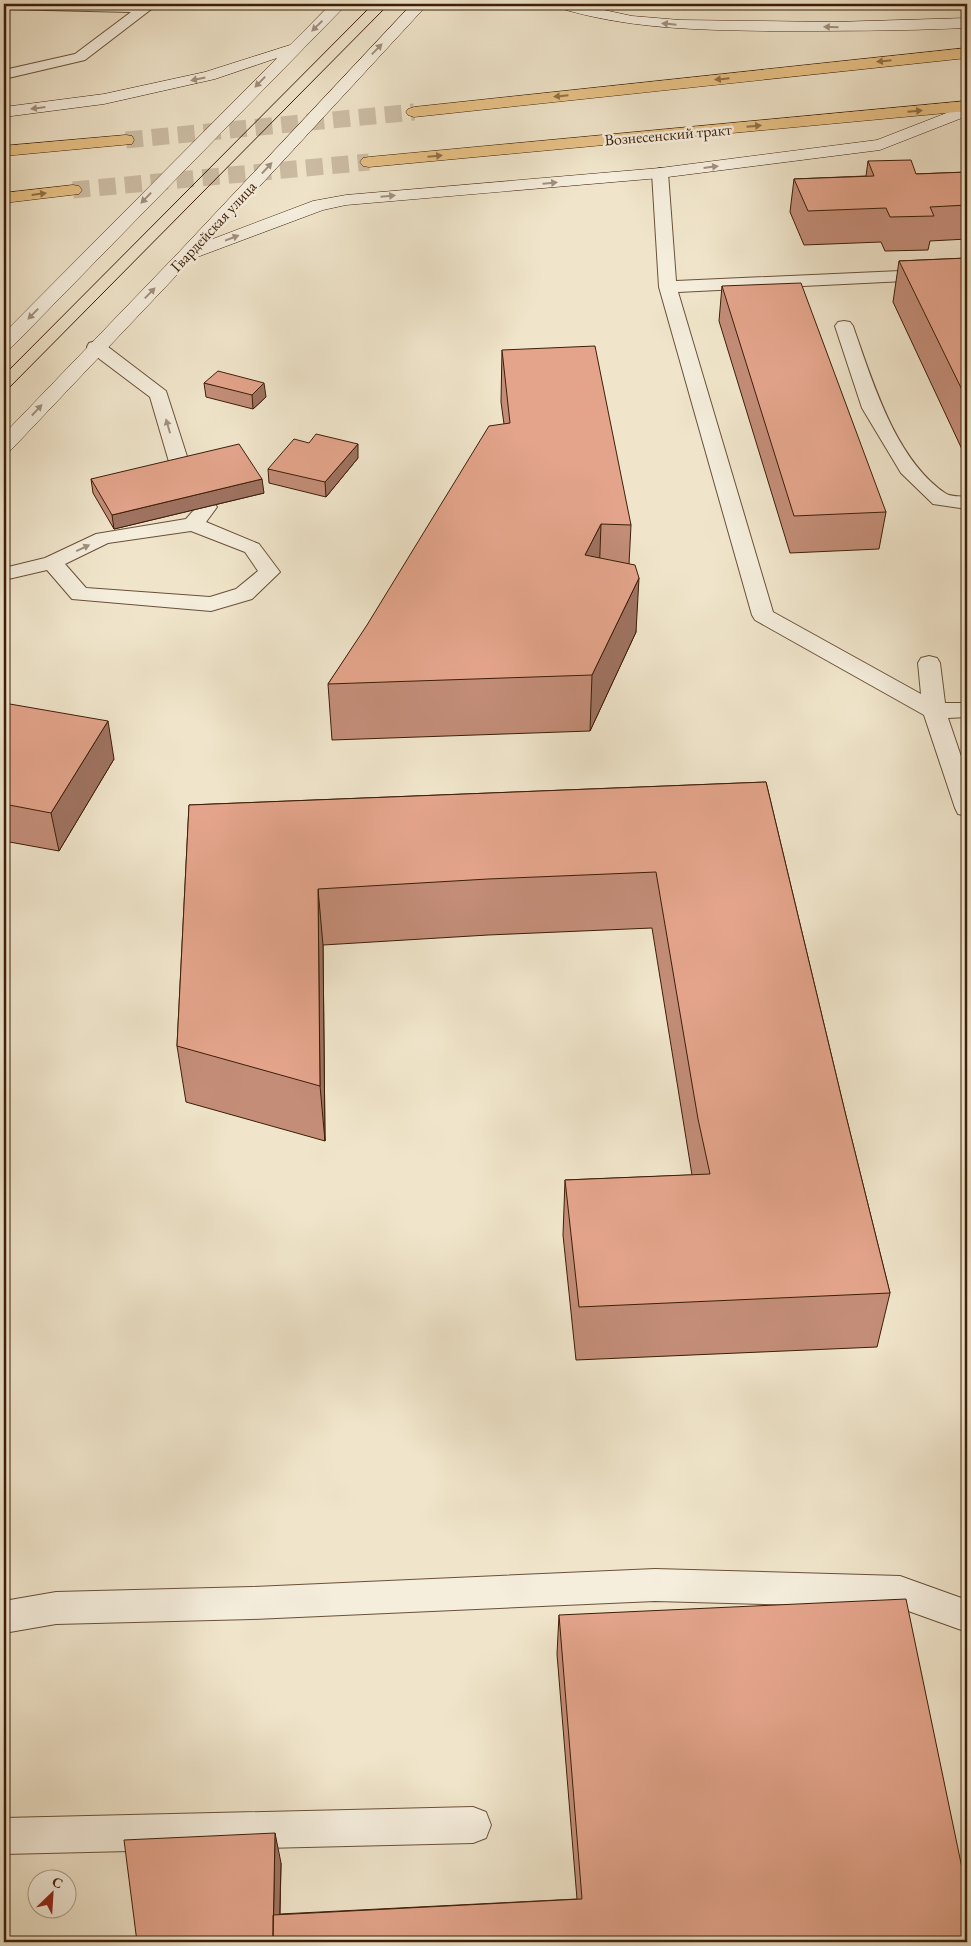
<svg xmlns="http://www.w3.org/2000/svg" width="971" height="1946" font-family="'EB Garamond',serif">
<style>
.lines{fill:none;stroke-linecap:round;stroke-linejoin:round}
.primary-tunnel{stroke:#ccbda4;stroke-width:17;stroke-dasharray:17 9;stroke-linecap:butt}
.service-casing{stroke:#6a5038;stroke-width:2}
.secondary-casing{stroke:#3d1e07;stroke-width:1}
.primary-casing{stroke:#3d1e07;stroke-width:1}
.service{fill:#f5eedd;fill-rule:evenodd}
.secondary{fill:#f5eedd;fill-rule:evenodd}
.primary{fill:#e8c286;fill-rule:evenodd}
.tram{stroke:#3d1e07;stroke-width:1}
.wall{fill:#c38d78;stroke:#3d1e07}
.shaded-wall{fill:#9f7361;stroke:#3d1e07}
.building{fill:#e3a48b;stroke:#3d1e07}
.oneway{fill:#a2907d}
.oneway2{fill:#927046}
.labels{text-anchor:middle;stroke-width:5;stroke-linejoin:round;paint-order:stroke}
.far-street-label{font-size:16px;fill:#3d1e07;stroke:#f5eedd}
</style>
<rect width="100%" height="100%" fill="#f0e5cb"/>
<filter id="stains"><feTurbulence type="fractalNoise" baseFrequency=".004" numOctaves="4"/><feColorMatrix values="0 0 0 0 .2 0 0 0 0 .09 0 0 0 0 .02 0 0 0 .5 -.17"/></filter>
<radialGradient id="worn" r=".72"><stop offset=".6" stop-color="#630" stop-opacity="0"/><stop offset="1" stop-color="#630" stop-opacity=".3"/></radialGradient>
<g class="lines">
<path class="primary-tunnel" d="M126 140 414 112
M73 190 369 162"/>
<defs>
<path id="service" d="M4 4H158L85 60 4 79V70L75 54 131 12 4 9Z
M660 168 666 170 668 173 676 281 967 268V278L678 292 773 612 921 694 918 663 921 658 929 656 937 658 940 663 945 703H967V717L948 718 967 774V816L958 814 955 808 924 715 755 620 752 615 659 287 652 173 654 170Z
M844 321 850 322 853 326C872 380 895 459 945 493 950 497 961 496 967 497V509L933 504 901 473 862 408 835 326 838 322Z
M96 341 103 343 166 391 192 472 189 476 182 478 175 476 172 472 150 397 89 351 87 347 89 343Z
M207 501 214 503 217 507 206 522 259 544 280 572 252 599 211 611 72 599 47 570 4 580V568L45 558 96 534 186 519 200 503ZM191 531 245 552 258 571 236 589 210 597 86 588 65 564 108 543Z
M655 1569 900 1576 967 1600V1632L900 1608 655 1601 252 1619 56 1624 4 1633V1601L56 1592 252 1587Z
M473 1807 486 1812 491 1825 486 1838 473 1843 4 1854V1818Z"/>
<path id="secondary" d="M331 4H347L11 348 4 350V333L277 58 215 79 104 104 4 117V107L104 94 205 72 290 45Z
M412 4H428L210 240 313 201 346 195 660 168 877 140 967 105V116L880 150 660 178 346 205 323 210 192 259 11 450 4 452V434L180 251Z
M553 4H576L632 16 680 20 834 22 967 18V28C902 31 836 31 770 31 697 30 626 29 556 7Z"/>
<path id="primary" d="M967 48V58L414 117 408 115 406 112 408 109 414 107Z
M967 101V111L369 167 363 166 360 162 363 158 369 157Z
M126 135 132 136 134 140 132 144 4 156V146Z
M73 185 79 186 82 190 79 194 4 203V193Z"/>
</defs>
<use href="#service" class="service-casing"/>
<use href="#secondary" class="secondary-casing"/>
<use href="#primary" class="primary-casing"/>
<use href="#service" class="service"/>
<use href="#secondary" class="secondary"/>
<use href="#primary" class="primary"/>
<path class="tram" d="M4 375 373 4
M4 393 389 4"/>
</g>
<path class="wall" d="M868 161 916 174 967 172V239L930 241 928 250 885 251 881 242 804 245 790 212 794 179 866 176Z
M967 258V460L893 302 899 261Z
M722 286 886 512 879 549 790 553 719 321Z
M502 350 631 525 629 564 636 632 590 731 332 740 328 684 504 424 501 402Z
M204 383 266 397 253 409 206 397Z
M358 458 326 497 269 483 268 469Z
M91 479 264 493 114 529 93 493Z
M4 703 114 759 59 851 4 841Z
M766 782 845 1112 890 1293 877 1347 576 1360 563 1235 565 1180 692 1175 652 928 488 935 323 945 325 1141 186 1102 177 1046 189 805Z
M559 1615 967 1892 137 1942 281 1863 280 1914 577 1899 557 1654Z"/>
<path class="shaded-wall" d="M264 383 266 397 253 409 252 395Z
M358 444V458L326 497 325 482Z
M262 479 264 493 114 529 112 515Z
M601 524 599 579 585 555Z
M639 578 636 632 590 731 592 675Z
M108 721 114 759 59 851 51 813Z
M318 889 323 945 325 1141 320 1086Z
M275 1833 281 1863 279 1942H273Z"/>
<path class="building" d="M911 160 916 174 967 172V205L930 207 934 216 890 217 886 208 808 211 794 179 874 176 868 161Z
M967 258V400L899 261Z
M801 283 886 512 794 516 722 286Z
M595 346 631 525 601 524 585 555 635 565 639 578 592 675 328 684 367 625 489 426 510 423 502 350Z
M218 371 264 383 252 395 204 383Z
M316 434 358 444 325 482 268 469 294 439 309 443Z
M239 444 262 479 112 515 91 479Z
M4 703 108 721 51 813 4 804Z
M766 782 845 1112 890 1293 579 1307 565 1180 710 1174 698 1119 656 872 488 879 318 889 320 1086 177 1046 189 805Z
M906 1599 967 1892V1942H273V1915L582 1899 559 1615Z
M275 1833 273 1942H137L124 1840Z"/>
<defs><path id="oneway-solid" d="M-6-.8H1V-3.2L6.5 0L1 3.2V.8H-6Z" transform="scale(1.25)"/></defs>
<g class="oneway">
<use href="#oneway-solid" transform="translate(669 24) rotate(-174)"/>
<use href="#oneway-solid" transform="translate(317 26) rotate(136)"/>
<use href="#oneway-solid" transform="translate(831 27) rotate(-179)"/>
<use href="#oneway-solid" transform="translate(377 49) rotate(-46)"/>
<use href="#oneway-solid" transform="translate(198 79) rotate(168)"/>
<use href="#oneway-solid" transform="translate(260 82) rotate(134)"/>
<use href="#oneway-solid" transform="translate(38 108) rotate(173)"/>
<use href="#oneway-solid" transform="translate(711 167) rotate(-7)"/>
<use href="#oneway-solid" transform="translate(267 168) rotate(-47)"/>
<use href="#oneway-solid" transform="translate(550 183) rotate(-5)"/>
<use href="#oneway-solid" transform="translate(388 196) rotate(-5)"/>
<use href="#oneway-solid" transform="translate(146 198) rotate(134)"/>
<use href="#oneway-solid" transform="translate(232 238) rotate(-21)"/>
<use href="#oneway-solid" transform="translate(150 293) rotate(-46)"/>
<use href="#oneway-solid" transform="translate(33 314) rotate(134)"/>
<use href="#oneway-solid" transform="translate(37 410) rotate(-47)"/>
<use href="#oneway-solid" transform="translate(168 426) rotate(-106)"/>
<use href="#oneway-solid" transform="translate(83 548) rotate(-25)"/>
</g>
<g class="oneway2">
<use href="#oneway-solid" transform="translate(884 61) rotate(174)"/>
<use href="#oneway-solid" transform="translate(722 79) rotate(174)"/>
<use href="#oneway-solid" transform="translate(561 96) rotate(174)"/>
<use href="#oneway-solid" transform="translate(915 111) rotate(-5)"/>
<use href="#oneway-solid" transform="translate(754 126) rotate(-5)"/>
<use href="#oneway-solid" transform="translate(435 156) rotate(-5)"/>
<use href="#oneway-solid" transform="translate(39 194) rotate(-7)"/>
</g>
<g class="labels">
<g class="far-street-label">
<text transform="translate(668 134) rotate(-5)" y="6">Вознесенский тракт</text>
<text transform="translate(213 226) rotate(-47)" y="6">Гвардейская улица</text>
</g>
</g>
<rect width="971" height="1946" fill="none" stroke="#f0e5cb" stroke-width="20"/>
<rect x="5" y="5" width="961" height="1936" fill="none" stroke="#3d1e07" stroke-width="2.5"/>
<rect x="10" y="10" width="951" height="1926" fill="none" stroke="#3d1e07"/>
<g transform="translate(52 1894) rotate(25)"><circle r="24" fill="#f5eedd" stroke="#ab9b87"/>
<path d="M0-4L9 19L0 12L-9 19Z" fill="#8f2418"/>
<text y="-8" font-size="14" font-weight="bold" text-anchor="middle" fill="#3d1e07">С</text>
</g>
<rect width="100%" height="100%" filter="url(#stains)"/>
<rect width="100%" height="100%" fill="url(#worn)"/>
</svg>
